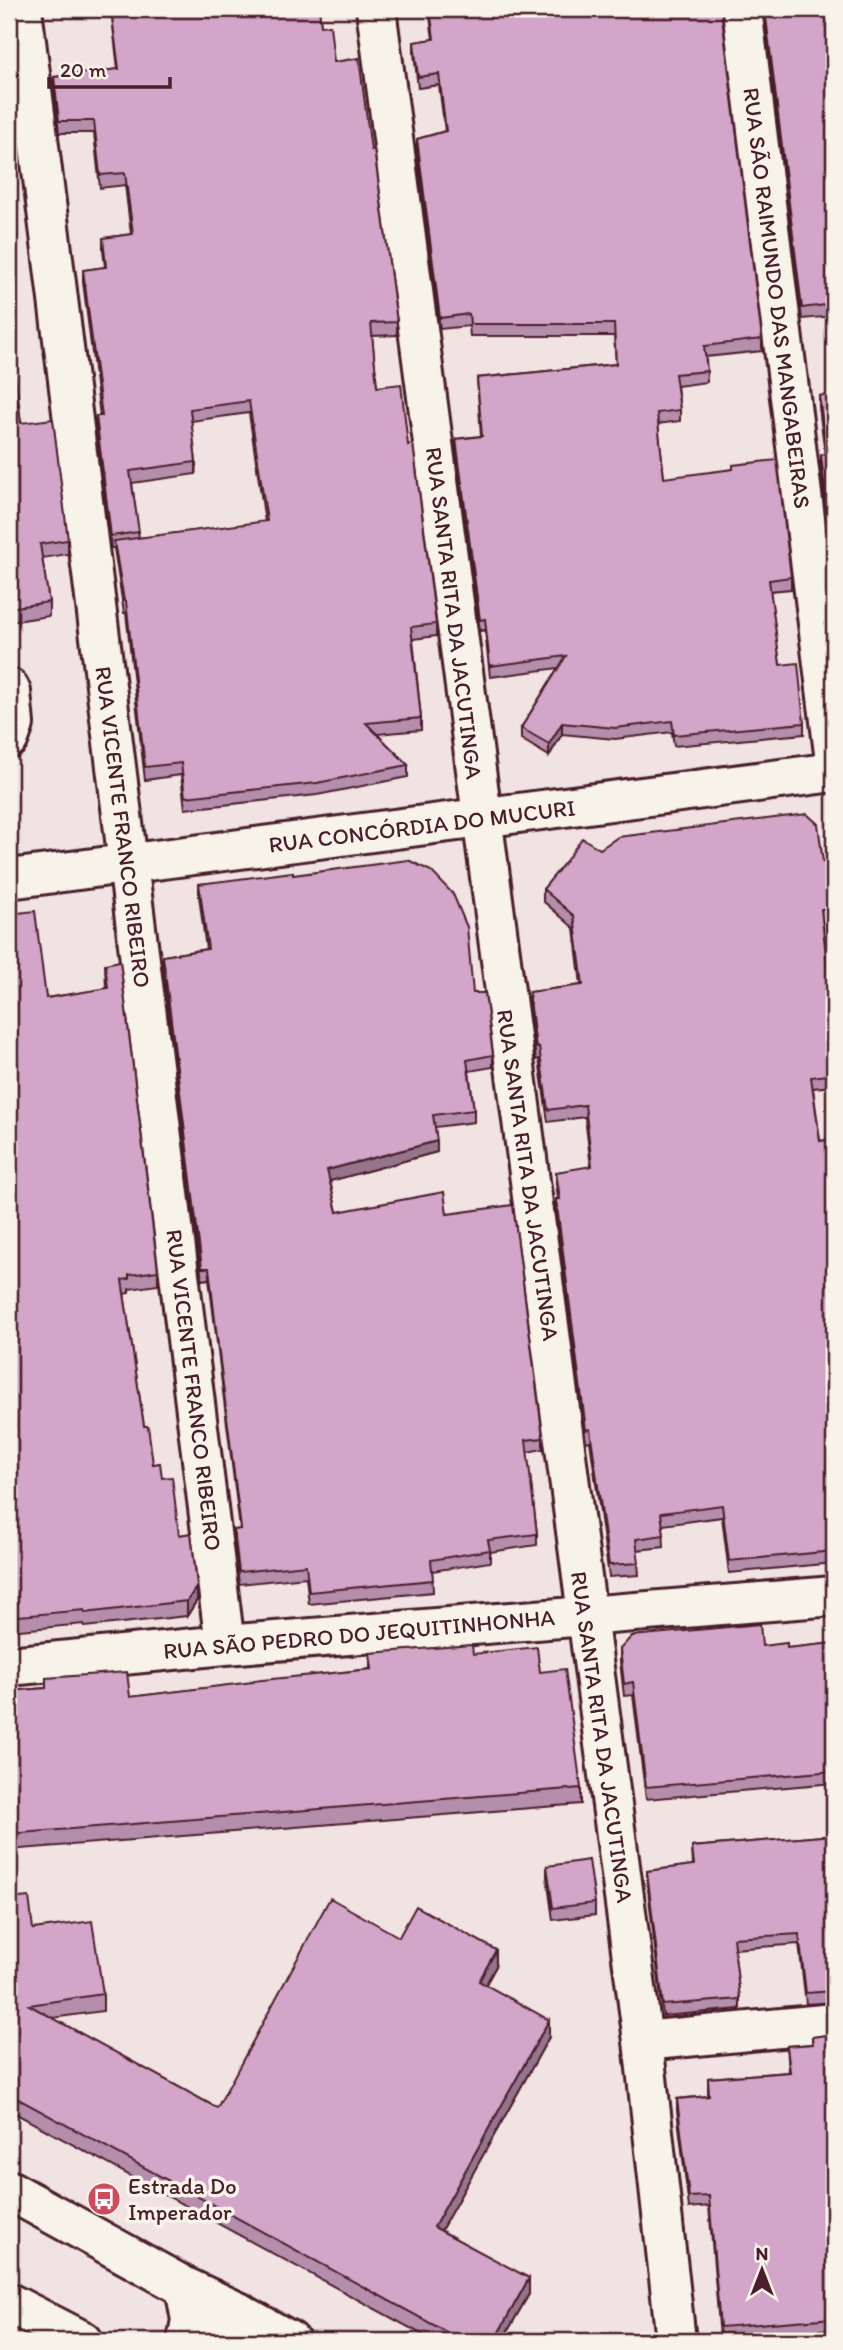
<svg xmlns="http://www.w3.org/2000/svg" width="843" height="2350" font-family="Itim,sans-serif">
<style>
.lines{fill:none;stroke-linecap:round;stroke-linejoin:round}
.minor-casing{stroke:#4a1f2b;stroke-width:44}
.major-casing{stroke:#4a1f2b;stroke-width:44}
.minor{stroke:#f7f3e8;stroke-width:38}
.major{stroke:#f7f3e8;stroke-width:38}
.wall{fill:#b58eac;stroke:#4a1f2b;stroke-width:2;fill-rule:evenodd}
.shaded-wall{fill:#94748c;stroke:#4a1f2b;stroke-width:2}
.building{fill:#d3a5c8;stroke:#4a1f2b;stroke-width:2}
.labels{text-anchor:middle;stroke-width:7;stroke-linejoin:round;paint-order:stroke}
.street-label{font-size:23px;fill:#4a1f2b;stroke:#f7f3e8}
.poi-label{font-size:23px;fill:#4a1f2b;stroke:#f7f3e8;text-anchor:start}
</style>
<rect width="100%" height="100%" fill="#f0e3e2"/>
<filter id="ink" filterUnits="userSpaceOnUse"><feTurbulence type="fractalNoise" baseFrequency=".0143" numOctaves="2"/><feDisplacementMap in="SourceGraphic" scale="14" xChannelSelector="R" yChannelSelector="G"/><feConvolveMatrix kernelMatrix="1 2 1 2 8 2 1 2 1" color-interpolation-filters="sRGB"/></filter>
<g filter="url(#ink)">
<g class="lines">
<defs>
<path id="minor" d="M22 9 225 1645
M376 9 643 2041 676 2341
M742 9 834 753
M9 688 11 692 14 724 9 738
M9 879 834 772
M9 1666 225 1645 834 1596
M643 2041 834 2023
M215 2341 238 2312"/>
<path id="major" d="M9 2190 185 2287 238 2312 290 2341
M185 2287 191 2320 187 2341
M9 2303 83 2341"/>
</defs>
<use href="#minor" class="minor-casing"/>
<use href="#major" class="major-casing"/>
<use href="#minor" class="minor"/>
<use href="#major" class="major"/>
</g>
<path class="wall" d="M111 9H319L321 26 334 62 371 150 397 322V335L372 336 377 387 408 445 436 624V636L413 639 421 718V730L377 734 408 765V777L317 795 185 809 181 775 145 780 126 613H124L114 548H111L96 429V416H100L83 282V270L105 267 103 250V238L131 234 125 185 100 188 94 133H59L54 89V77L118 69ZM249 413 265 522 139 538 132 483 196 474V462L191 421Z
M429 9H721L762 339V351L706 357 707 382 677 386 680 410V421L658 424 664 478 791 577V589L770 591 780 665 804 723V734L674 746 672 732 615 739 562 734 549 756 521 739V728L558 668 490 677 485 630 480 631 456 451V439L481 436 477 378 616 364 614 336H470L469 326 440 329 417 150V139L445 131 439 85 418 88 414 53V42L433 39Z
M764 9H834V317V316L802 319Z
M9 81 15 119V133H13L14 157 9 158Z
M9 247 16 304V318L12 319V336H10L21 423 68 540V554L42 558 49 602V616L9 622Z
M834 394V527H828L821 466V455L825 454 819 407V396Z
M600 849 823 862 834 860V919L823 921 830 993 834 992V1086L813 1088 820 1141 834 1139V1563L729 1573 722 1517 663 1525 664 1547 637 1550 639 1575 609 1577 590 1441 586 1442 556 1211V1199H558L556 1184V1172L591 1167 585 1117 548 1122 539 1059 536 1060 529 1004V992L581 985 574 928 543 901V889Z
M293 875 473 993 493 1055V1067L469 1071 474 1110V1122L435 1127 437 1152 330 1181 337 1212 447 1214 543 1438V1449L527 1452 537 1534V1545L490 1552V1562L432 1571 433 1592 309 1604 306 1577 239 1584 234 1541V1530L240 1529 209 1279 202 1280 163 968V956L206 949 199 896V884Z
M9 914 46 998 106 989 105 964 158 1271V1285L129 1289V1293L124 1294 144 1426 153 1464 162 1478 197 1600 187 1616 85 1627 84 1624 9 1631Z
M834 1643V1783L646 1799 633 1695 624 1696 620 1661V1649L762 1646 787 1648Z
M370 1653 473 1654 540 1672 581 1788V1804L9 1850V1691L46 1688V1678L130 1697 370 1669Z
M834 1835V2002L806 2004 799 1944 734 1949 740 1999V2009L663 2016 647 1881V1871L693 1865 692 1847Z
M547 1866 595 1903V1915L553 1920 547 1877Z
M9 1899 33 1929 103 1994V2011L52 2018 217 2108 399 1937 496 1966 485 1985 549 2037 441 2230 529 2294 502 2341H434L9 2110Z
M834 2034V2329L720 2338 709 2206 689 2208 677 2110V2099L708 2096V2078L789 2072 787 2046 812 2044V2037Z"/>
<path class="shaded-wall" d="M562 723V734L549 756V744Z
M437 1141V1152L327 1182V1170Z
M197 1586V1600L187 1616V1601Z
M496 1950V1966L479 1997V1981Z
M549 2020V2037L434 2243V2227Z
M529 2278V2294L502 2341H494Z"/>
<path class="building" d="M111 9H319L321 26 330 25 334 62 359 58 371 150 374 149 397 322 371 323 377 387 401 384 408 445 413 444 436 624 411 627 421 718 366 723 408 765 317 783 185 797 181 763 145 767 126 601H124L114 541 267 521 249 401 190 409 196 462 130 471 139 532 111 536 96 416H102L83 270 106 267 103 238 133 234 125 173 100 175 94 121H59L54 77 119 69Z
M430 9H721L762 339 704 346 707 371 675 374 680 410 657 413 664 478 733 469V465L777 460 791 577 769 580 780 665 798 663 804 723 674 735 672 721 615 728 562 723 549 744 521 728 566 656 490 666 485 619 480 620 456 439 482 436 477 378 616 364 614 324H470L469 314 440 318 417 139 446 131 439 74 418 77 414 42 434 39Z
M765 9H834V306V304L802 308Z
M11 80 15 119H12L14 143H9V81Z
M9 247 16 304 11 305 12 321H9L21 423 53 419 68 540 40 544 49 602 9 608Z
M834 394V516H828L821 455 827 454 819 396Z
M807 814 818 824 823 862 834 860V907L821 909 830 993 834 992V1074L811 1077 820 1141 834 1139V1551L729 1561 722 1505 661 1513 664 1535 636 1539 639 1563 609 1565 590 1429 586 1430 556 1199H560L556 1172 592 1166 585 1105 548 1110 539 1047 536 1048 529 992 583 985 574 916 543 889 566 861 582 838 600 849 618 837Z
M408 860 431 871 453 894 467 927 473 993H485L493 1055 467 1060 474 1110 433 1115 437 1141 327 1170 337 1212 444 1192 447 1214 513 1205 543 1438 526 1440 537 1534 488 1540 490 1550 431 1560 433 1580 309 1592 306 1565 239 1572 234 1530 241 1529 217 1337 209 1268H202L163 956 208 949 199 884 293 872V875Z
M35 911 46 998 108 988 105 964 120 961 158 1271 129 1275V1279L122 1280 144 1426H148L153 1464 160 1463 162 1478 172 1477 179 1535 191 1533 197 1586 187 1601 85 1613 84 1610 9 1617V914Z
M760 1624 762 1646 787 1643V1648L834 1643V1771L646 1787 633 1682 624 1684 620 1649 632 1636Z
M472 1645 473 1654 537 1647 540 1672 565 1669 581 1788 9 1834V1691L46 1688V1678L127 1672 130 1697 253 1682 252 1681 372 1669 370 1653Z
M834 1835V1991L806 1993 799 1934 733 1938 740 1999 663 2005 647 1871 694 1865 692 1847Z
M589 1860 595 1903 553 1908 547 1866Z
M29 1897 33 1929 92 1921 103 1994 29 2005 217 2108 330 1898 399 1937 416 1906 496 1950 479 1981 549 2020 434 2227 529 2278 494 2341H463L9 2094V1899Z
M834 2034V2318L720 2327 709 2196 689 2197 677 2099 709 2096 708 2078 790 2072 787 2046 813 2044 812 2037Z
M603 2336 604 2341H558Z"/>
</g>
<defs>
<symbol id="bus-disc" viewBox="-11 -11 22 22"><circle r="9.5" fill="#d1495b" stroke="#f7f3e8"/><path d="M-5-6H5V4H4V6H2V4H-2V6H-4V4H-5ZM-3.5-4V0h7V-4ZM-3.5 1.2v1.5H-2V1.2ZM2 1.2v1.5H3.5V1.2Z" fill="#fff"/></symbol>
</defs>
<g fill-rule="evenodd">
<use href="#bus-disc" x="85" y="2180" width="38" height="38"/>
</g>
<g class="labels">
<g class="street-label">
<text transform="translate(777 298) rotate(83)" y="8">RUA SÃO RAIMUNDO DAS MANGABEIRAS</text>
<text transform="translate(454 613) rotate(83)" y="8">RUA SANTA RITA DA JACUTINGA</text>
<text transform="translate(422 826) rotate(-7)" y="8">RUA CONCÓRDIA DO MUCURI</text>
<text transform="translate(123 827) rotate(83)" y="8">RUA VICENTE FRANCO RIBEIRO</text>
<text transform="translate(528 1175) rotate(82)" y="8">RUA SANTA RITA DA JACUTINGA</text>
<text transform="translate(194 1390) rotate(83)" y="8">RUA VICENTE FRANCO RIBEIRO</text>
<text transform="translate(359 1634) rotate(-5)" y="8">RUA SÃO PEDRO DO JEQUITINHONHA</text>
<text transform="translate(602 1737) rotate(82)" y="8">RUA SANTA RITA DA JACUTINGA</text>
</g>
<g class="poi-label">
<text x="128" y="2194">Estrada Do<tspan x="128" dy="26">Imperador</tspan></text>
</g>
</g>
<rect width="843" height="2350" fill="none" stroke="#f7f3e8" stroke-width="35"/>
<rect x="18" y="18" width="808" height="2315" fill="none" stroke="#4a1f2b" stroke-width="2.5" filter="url(#ink)"/>
<g transform="translate(762 2270)" stroke="#f7f3e8" stroke-width="5" paint-order="stroke">
<path d="M0-5L12 26L0 18L-12 26Z" fill="#4a1f2b"/>
<text y="-10" font-size="19" font-weight="bold" text-anchor="middle" fill="#4a1f2b">N</text>
</g>
<path d="M49 77v10h121v-10" fill="none" stroke="#4a1f2b" stroke-width="3.5"/>
<text x="60" y="77" font-size="21" fill="#4a1f2b" stroke="#f7f3e8" stroke-width="5" paint-order="stroke">20 m</text>
</svg>
